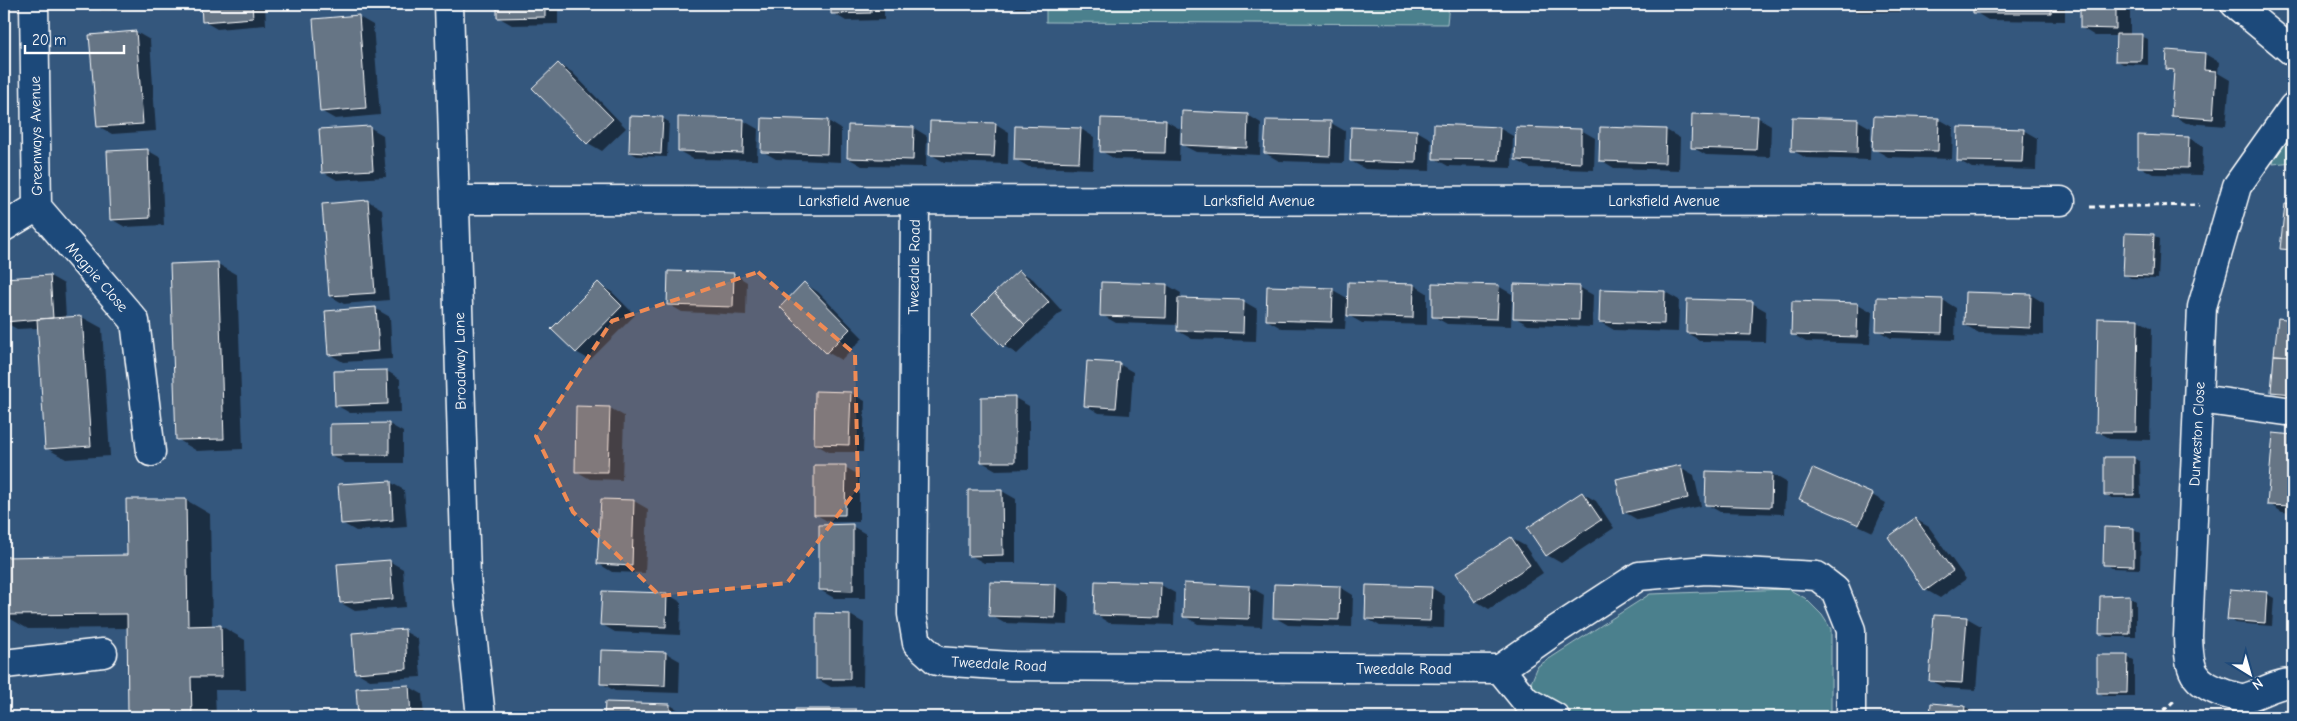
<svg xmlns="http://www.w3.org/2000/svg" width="2297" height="721" font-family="'Comic Neue',sans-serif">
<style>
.green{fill:#4b808d;stroke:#a5c0c6}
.shadow{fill:#0007}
.building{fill:#667485;stroke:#fff}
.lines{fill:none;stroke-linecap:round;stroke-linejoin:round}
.minor-casing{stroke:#fff;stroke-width:31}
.path{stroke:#fff;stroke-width:3;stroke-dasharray:5 4;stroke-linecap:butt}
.minor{stroke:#1f4a7a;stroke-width:28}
.marked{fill:#ef8b55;fill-opacity:0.2;stroke:#ef8b55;stroke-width:4;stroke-dasharray:10 6;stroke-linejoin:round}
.labels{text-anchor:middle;stroke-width:5;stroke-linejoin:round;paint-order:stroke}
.street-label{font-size:15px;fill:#fff;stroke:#1f4a7a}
</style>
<rect width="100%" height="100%" fill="#34577d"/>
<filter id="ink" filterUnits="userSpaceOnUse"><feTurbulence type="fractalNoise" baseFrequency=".02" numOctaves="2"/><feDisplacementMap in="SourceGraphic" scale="10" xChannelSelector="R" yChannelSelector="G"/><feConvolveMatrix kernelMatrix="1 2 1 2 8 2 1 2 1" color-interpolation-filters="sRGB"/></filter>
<g filter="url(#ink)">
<path class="green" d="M1046 4H1449L1447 24 1046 22Z
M2293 131V162L2273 164C2275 148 2281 141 2293 131Z
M1788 589 1805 598 1822 615 1831 629V717H1571L1535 699 1531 683 1538 666 1650 594Z"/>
<path class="shadow" d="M90 4H151V8L102 11Z
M202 4H265L266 25 217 29 203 21Z
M498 4H558V24L512 25 498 17Z
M832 4H884V20L846 21 833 13Z
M979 4H1025V8H987Z
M1783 4H1831V7L1788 6Z
M1843 4H1900V12H1857Z
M1917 4H1967V9L1924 8Z
M1975 4H2065V21L1988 20 1975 12Z
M2082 4H2130V35L2141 36 2148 39V65L2123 64 2116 60 2117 36H2095L2082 28Z
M359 17 373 25 380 115 335 119 321 111Z
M136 32 150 40 156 131 112 134 98 126Z
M2205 54 2219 62 2218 73 2230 80 2226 126 2186 123 2172 115 2175 73 2167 68Z
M558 64 572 72 626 128 602 151 588 143 534 88Z
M1248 115 1261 123 1260 155 1196 152 1182 145Z
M1757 117 1771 125 1770 157 1706 155 1692 147Z
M662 118 669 122 667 157 637 156 630 152Z
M680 118 744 121 758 129 757 160 693 159 679 151Z
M1939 119 1953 127 1952 159 1888 157 1874 149Z
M1857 120 1871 128 1870 160 1806 158 1792 150Z
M828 121 841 129V162L776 159 762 151Z
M1166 121 1180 129 1179 161 1115 159 1101 151Z
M1331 123 1345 131 1344 163 1279 161 1265 153Z
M996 124 1009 132 1008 164 944 162 930 154Z
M369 127 383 135 386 177 337 180 323 172Z
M914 128 927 136 926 167 862 166 848 158Z
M1499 128 1513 136 1512 168 1448 166 1434 158Z
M1517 128 1581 130 1595 138 1594 170 1530 168 1516 160Z
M1081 129 1094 137 1093 169 1029 167 1015 159Z
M1666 130 1680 138 1679 170 1614 168 1601 160Z
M2023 130 2037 138 2036 170 1972 168 1958 160Z
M1417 131 1431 139 1430 171 1365 169 1351 161Z
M2189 138 2203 146 2202 175 2153 174 2139 166Z
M147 150 161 158 164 225 125 227 111 219Z
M368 201 382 209 389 300 344 304 330 296Z
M2286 206H2293V255L2282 248Z
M2153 235 2160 239 2158 279 2131 278 2124 274Z
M218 264 237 275 243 449 197 451 177 439Z
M1019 271 1033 279 1062 311 1017 354 1004 346Z
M734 274 747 282 746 315 682 312 668 304Z
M50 276 64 284 66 318 82 317 102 328 110 456 66 459 46 448 38 328 17 329 4 322V280Z
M599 284 612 292 635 315 590 360 576 352Z
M805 284 818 292 863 338 841 360 827 352 782 307Z
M1167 285 1181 293 1180 299 1243 301 1257 309 1256 341 1192 339 1178 331V325L1116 323 1102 315Z
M1414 285 1427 293V325L1362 323 1346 314 1345 329 1281 328 1267 320 1333 290 1349 299Z
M1498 286 1512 294 1511 326 1447 324 1433 316Z
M1579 287 1593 295 1592 327 1528 325 1514 317Z
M1665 292 1679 300 1678 332 1614 330 1600 322Z
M2031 295 2044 303V335L1979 333 1965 325Z
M1943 300 1956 308 1955 340 1891 338 1877 330Z
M1752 303 1766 311 1765 342 1701 341 1687 333Z
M1858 304 1872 312 1870 344 1806 342 1792 334Z
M376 309 390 317 392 359 343 362 329 354Z
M2100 319 2138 320 2152 328 2150 440 2111 439 2097 431Z
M2280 319 2293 321V400L2286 399 2272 391Z
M1119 364 1133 372 1130 415 1099 413 1085 405Z
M387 371 400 379 401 412 350 413 336 405Z
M851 393 865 401 863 452H829L815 444Z
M1015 398 1029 406V469L996 470 982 462Z
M610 408 624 416 622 480 590 479 576 471Z
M389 424 403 432V463H345L331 455V425Z
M2274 434 2293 436V513L2282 512 2269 504Z
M2134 458 2140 462 2141 498H2112L2105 495Z
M845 467 859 475V522H829L815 514Z
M1680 467 1694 475 1701 506 1638 520 1624 512Z
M1772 474 1786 482 1784 514 1720 512 1706 504Z
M390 482 404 490 407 527 356 531 342 523Z
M1002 491 1016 499V563H984L970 555Z
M1582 493 1596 501 1614 528 1561 563 1547 555Z
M1872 495 1886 503 1873 532 1800 498Z
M127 500H186L210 514 212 627 221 626 245 640 246 690H215L216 717H130L129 628 28 629 4 615V558L128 557Z
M602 500 634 501 648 509 645 573 612 572 599 564Z
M1915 519 1929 527 1966 579 1940 598 1926 590Z
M852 526 866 534V598H834L820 590Z
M2106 528 2134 529 2141 533 2140 569 2111 568 2105 564Z
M1511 538 1525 546 1543 573 1489 609 1476 601Z
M389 561 403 569 406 607 355 611 341 603Z
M1096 583 1161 585 1175 593 1174 625 1109 623 1096 615Z
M1055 586 1069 594 1068 625 1004 623 990 615Z
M1250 587 1264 595 1262 627 1198 624 1184 616Z
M1340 587 1353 595 1352 627 1288 625 1274 617Z
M1432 588 1445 596 1444 628 1380 626 1366 618Z
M2231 591 2267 594 2274 598 2272 626 2235 623 2229 619Z
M667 594 681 602 680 635 615 632 601 624Z
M2130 597 2136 601V637H2107L2100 633Z
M818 615H850L864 623 863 686 831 687 817 679Z
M1935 616 1967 618 1981 626 1976 690 1944 688 1930 680Z
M404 631 418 639 421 677 370 680 356 672Z
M602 651 666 653 680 661 679 693 615 691 601 683Z
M2127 657 2134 660V696H2105L2098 692Z
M408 686 422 694 424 717H359L358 690Z
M606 703 670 705 684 713V717H605Z
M1932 705 1965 707 1979 715 1978 717H1931Z
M796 710H856L869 717H796Z"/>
<path class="building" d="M201 4H252L253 18 202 22Z
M497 4H545V17L497 18Z
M831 4H871V13L831 14Z
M1973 4H2052L2051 13H1973Z
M2080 4H2116V29L2080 28Z
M359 15 366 108 320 112 313 19Z
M136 31 143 124 97 127 89 35Z
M2116 34H2142L2141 61H2115Z
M2167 50 2205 53 2204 70 2216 71 2213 119 2171 116 2174 70 2166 69Z
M558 63 613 119 587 144 532 88Z
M1182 111 1248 114 1247 148 1181 145Z
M1692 114 1758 116 1756 150 1691 148Z
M630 116 663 117 661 154 629 152Z
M1874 116 1939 118 1938 151 1872 150Z
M678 117 744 119 743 153 678 151Z
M1792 117 1858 119 1857 153 1791 151Z
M762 118 828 120 827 154 761 152Z
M1101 118 1166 120 1165 153 1100 152Z
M1266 120 1331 121 1330 156 1264 153Z
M930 121 996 123 994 157 929 155Z
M1434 124 1500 127 1498 160 1433 159Z
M848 125 914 127 913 160 847 158Z
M370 126 373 170 322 173 319 129Z
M1015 126 1081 128 1079 162 1014 160Z
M1351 127 1417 130 1416 163 1350 161Z
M1516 127 1581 129V163L1515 160Z
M1600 127 1666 129 1665 163 1599 161Z
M1958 127 2024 129 2022 162 1957 161Z
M2138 135 2189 137 2188 168 2138 167Z
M148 149 150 218 110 220 107 151Z
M368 200 375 293 329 296 322 204Z
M2285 204 2293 205V250L2280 249Z
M2125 233 2154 234 2152 276 2123 275Z
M218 262 224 439 176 440 170 264Z
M1019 270 1049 302 1025 325 994 293Z
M668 271 734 273 733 307 667 305Z
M50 275 53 318 4 322V278Z
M598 282 622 306 576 353 551 329Z
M804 282 850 329 826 353 780 307Z
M1101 282 1167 284 1166 318 1100 316Z
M1348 282 1414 284 1413 318 1347 316Z
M1432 283 1499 285 1497 319 1432 317Z
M1514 284 1580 286 1579 320 1513 318Z
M1267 286 1333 288 1332 322 1266 320Z
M1600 289 1665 291 1664 324 1599 322Z
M1965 292 2031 294 2030 328 1964 325Z
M994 293 1025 325 1003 347 972 315Z
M1877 297 1943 299 1942 333 1876 331Z
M1178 298 1244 300 1243 333 1177 331Z
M1687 299 1753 301 1751 335 1686 333Z
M1792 301 1858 303 1857 337 1791 335Z
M376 307 379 351 328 355 325 311Z
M82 316 91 446 45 449 37 319Z
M2098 318 2138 319 2136 432H2096Z
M2278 318 2293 320V356L2274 355Z
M2274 355 2293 356V394L2271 392Z
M1087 361 1120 363 1116 408 1084 406Z
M387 370 388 404 335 406 334 371Z
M815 391 851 392 849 445 814 444Z
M1015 396V462H981V397Z
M576 406 610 407 608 472H575Z
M389 423V455H330V424Z
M2273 433 2293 435V506L2267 505Z
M2104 457H2134V495H2104Z
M814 465H846L845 515H814Z
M1681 465 1688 498 1623 513 1616 479Z
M1813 468 1873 494 1859 525 1799 499Z
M1706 471 1772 473 1771 507 1705 505Z
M391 481 393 520 341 524 338 484Z
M968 490H1002L1003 555 968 556Z
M1582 492 1601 520 1546 556 1527 528Z
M126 499H186L188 626 221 625 222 677H191L192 717H128L127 614 4 615V557L127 555Z
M601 499 634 500 632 566 597 564Z
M1915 518 1953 571 1925 591 1888 537Z
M853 524V591L819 590V525Z
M2104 527 2134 528V566L2103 565Z
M1511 537 1530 565 1475 602 1456 573Z
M390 560 393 599 340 603 337 564Z
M1095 581 1161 583 1160 617 1094 615Z
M990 582 1056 584 1055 618 989 616Z
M1184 583 1250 586 1249 619 1183 617Z
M1274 584 1340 586 1339 620 1273 618Z
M1366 585 1432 587 1430 621 1365 619Z
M2230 589 2267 592 2265 623 2227 620Z
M602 591 667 593 666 627 600 625Z
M2130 595V634H2099L2100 596Z
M816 613 850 614V679H816Z
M1934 615 1967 617 1962 683 1929 681Z
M405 629 407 669 355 673 352 633Z
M601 650 666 652 665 686 600 684Z
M2097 655H2128L2127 693H2097Z
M409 685 411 717H358L356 688Z
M605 702 670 704V717H604Z
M1931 703 1965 706 1964 717H1930Z
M795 709H856V717H795Z"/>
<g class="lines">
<defs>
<path id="minor" d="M34 4 37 207
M449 4 466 577 481 717
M2235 4 2293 52
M2293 107 2237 186 2202 307 2188 636C2189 670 2192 683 2226 694 2232 695 2240 699 2245 698 2262 693 2276 683 2293 683
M456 200 2061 201
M915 201 912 614 917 643 937 661 1011 666 1500 669 1550 634 1639 576 1705 570 1817 576 1835 590 1851 630V717
M37 207 135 321 151 452
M4 227 37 207
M2199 399 2293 412
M4 664 103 653
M1500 669 1526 701 1555 717"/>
</defs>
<use href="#minor" class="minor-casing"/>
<path class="path" d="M2090 207 2199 205
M2157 717 2176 699"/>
<use href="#minor" class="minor"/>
</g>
</g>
<path class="marked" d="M758 272 855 354 858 488 787 583 660 596 573 512 536 436 612 321Z"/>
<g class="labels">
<g class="street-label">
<text transform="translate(36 136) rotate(-91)" y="5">Greenways Avenue</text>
<text x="854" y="206">Larksfield Avenue</text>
<text x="1259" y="206">Larksfield Avenue</text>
<text x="1664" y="206">Larksfield Avenue</text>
<text transform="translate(914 267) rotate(-89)" y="5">Tweedale Road</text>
<text transform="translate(97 277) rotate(49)" y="5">Magpie Close</text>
<text transform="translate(460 361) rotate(-91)" y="5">Broadway Lane</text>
<text transform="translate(2197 434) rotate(-87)" y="5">Durweston Close</text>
<text transform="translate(999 664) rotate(3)" y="5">Tweedale Road</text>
<text x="1404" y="674">Tweedale Road</text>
</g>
</g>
<rect width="2297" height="721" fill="none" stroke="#1f4a7a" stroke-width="20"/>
<rect x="10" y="10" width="2277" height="701" fill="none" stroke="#fff" stroke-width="2" filter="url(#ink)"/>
<g transform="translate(2250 674) rotate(143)" stroke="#1f4a7a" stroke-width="4" paint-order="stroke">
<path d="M0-4L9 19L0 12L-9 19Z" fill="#ffffff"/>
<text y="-8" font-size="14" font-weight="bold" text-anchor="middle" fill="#ffffff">N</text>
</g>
<path d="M25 45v8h99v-8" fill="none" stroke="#ffffff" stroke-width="2.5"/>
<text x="32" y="45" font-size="15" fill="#ffffff" stroke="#1f4a7a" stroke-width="4" paint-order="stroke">20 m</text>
</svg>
